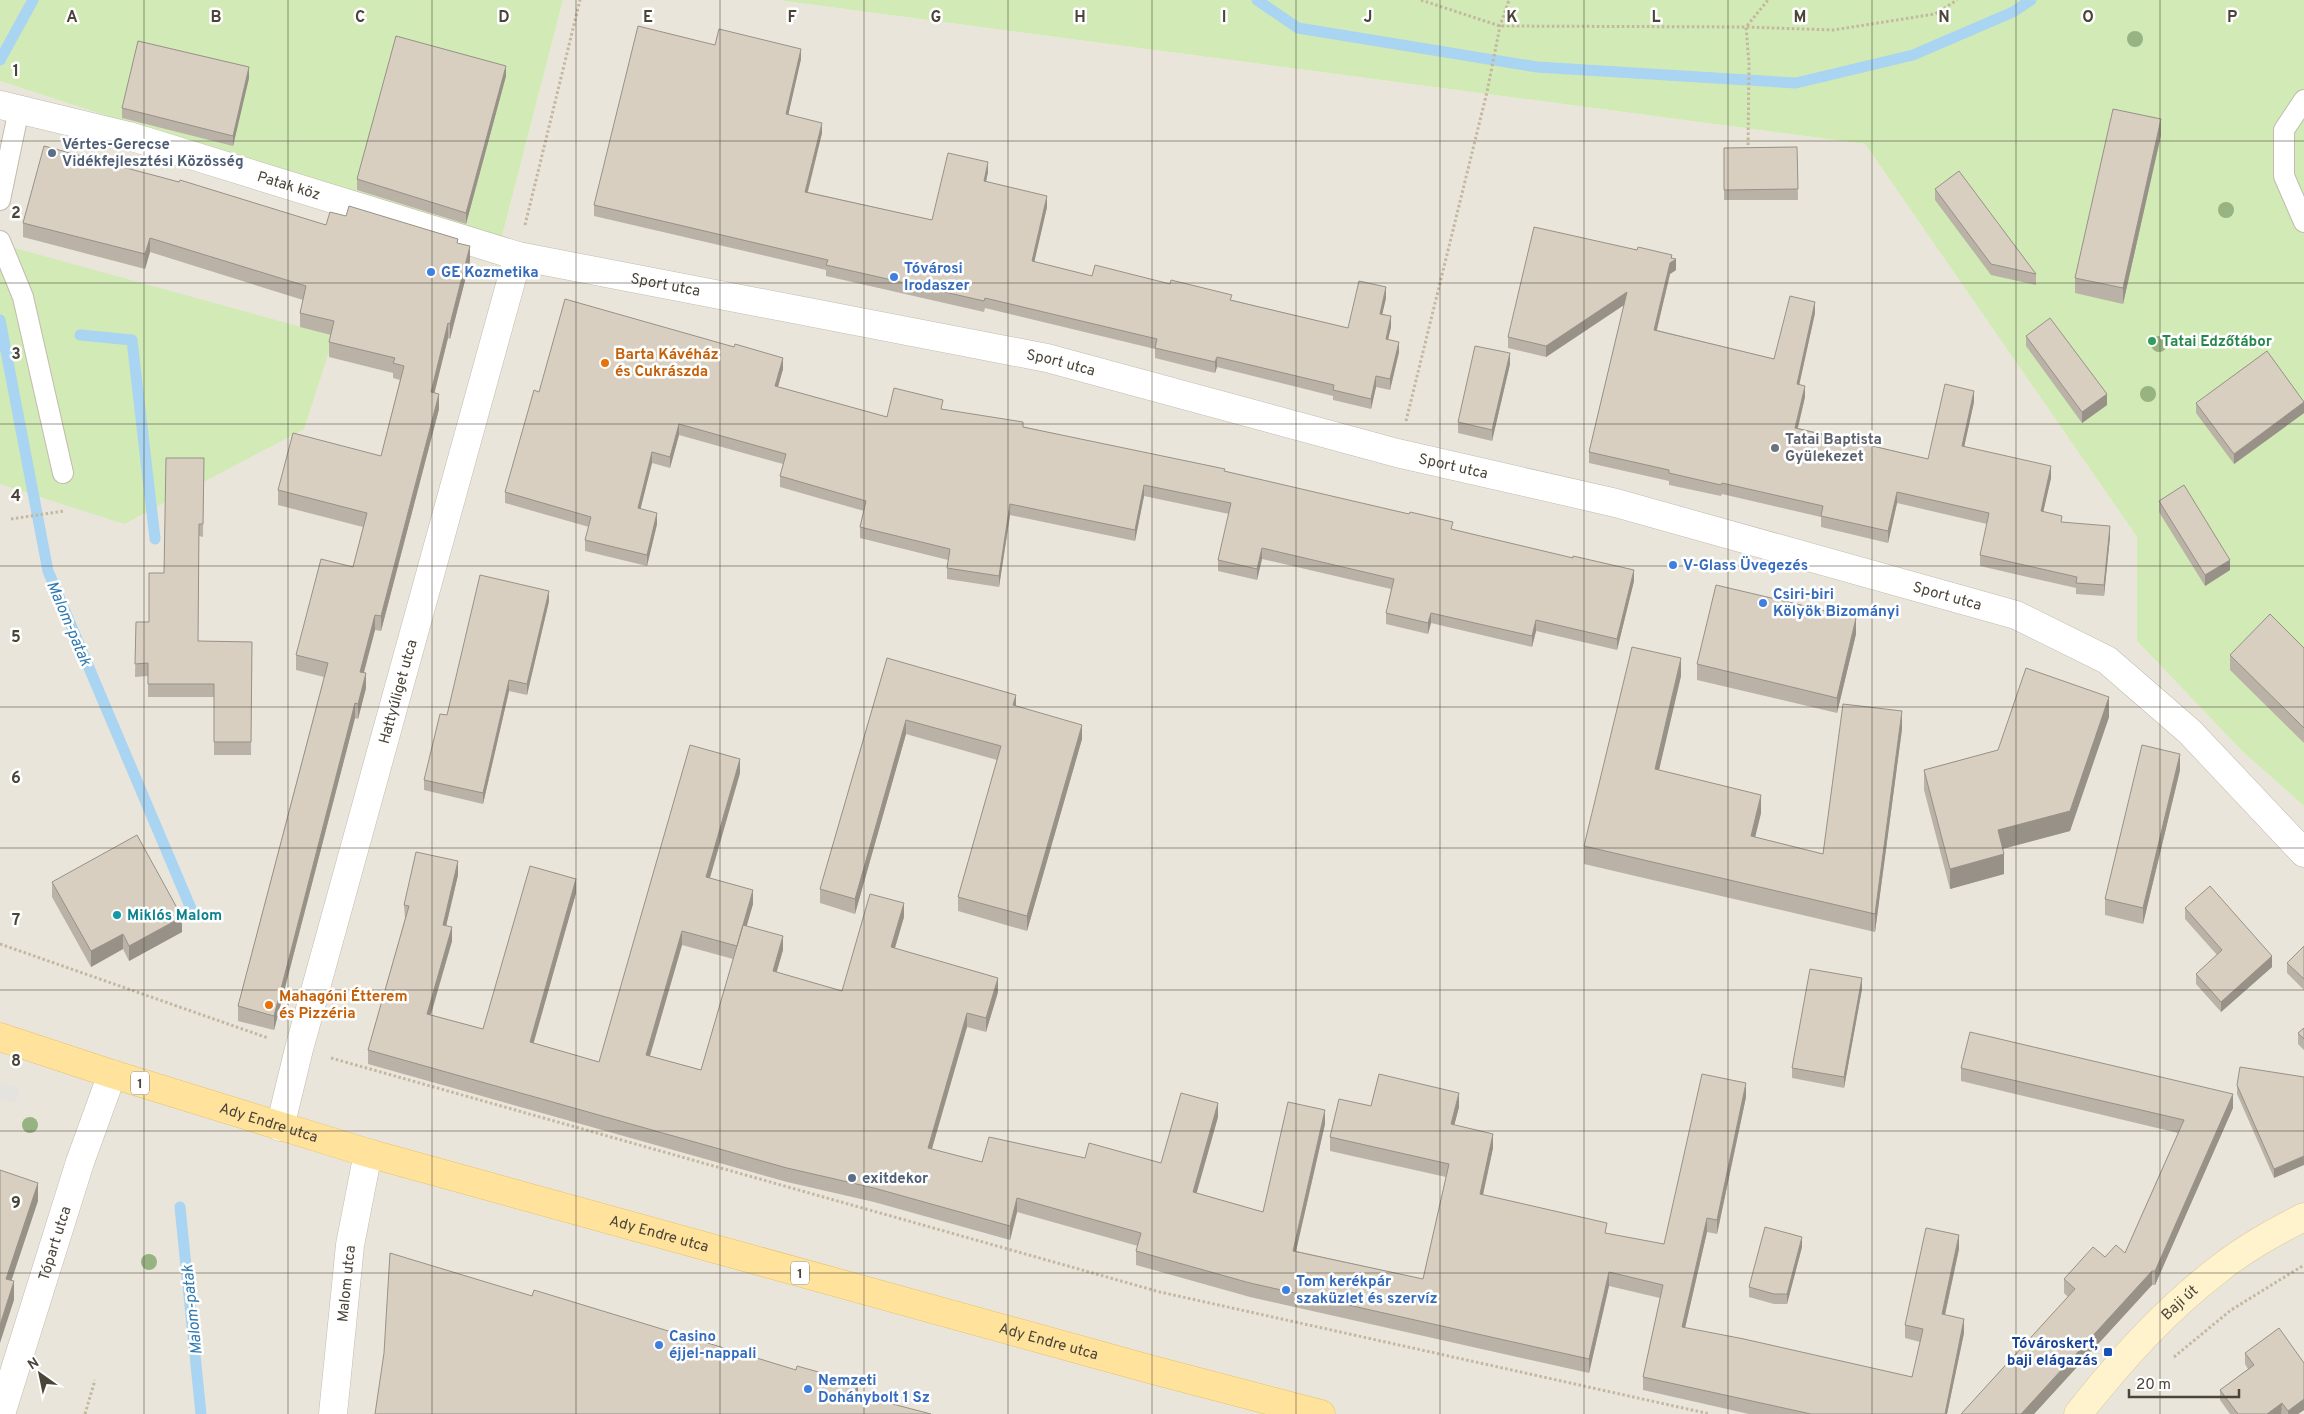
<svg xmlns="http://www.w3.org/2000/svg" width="2304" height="1414" font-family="Overpass,sans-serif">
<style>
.residential{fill:#eae5da}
.green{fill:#d2eab5}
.parking{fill:#e5e3e0}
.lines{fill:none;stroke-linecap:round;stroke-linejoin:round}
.stream{stroke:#a9d4f2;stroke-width:11}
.lane-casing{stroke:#c2bbae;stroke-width:22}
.street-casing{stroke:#c2bbae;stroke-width:29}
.secondary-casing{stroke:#d6c79b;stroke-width:29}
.primary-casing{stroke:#e6c16a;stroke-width:29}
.path{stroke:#c4b79f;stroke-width:3;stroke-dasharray:2.5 2.5;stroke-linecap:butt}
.lane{stroke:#fff;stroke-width:20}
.street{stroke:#fff;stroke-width:28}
.secondary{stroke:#fff3cd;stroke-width:28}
.primary{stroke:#ffe39c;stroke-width:28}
.tree{fill:#97b381}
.wall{fill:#bab2a6;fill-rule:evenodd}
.shaded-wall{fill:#979187}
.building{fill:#d8cfc1;stroke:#979187}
.grid{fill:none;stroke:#4b4439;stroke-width:1;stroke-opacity:0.55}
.service-dot{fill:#5c6f8a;stroke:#fff;stroke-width:2}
.shop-dot{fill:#3f7fe0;stroke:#fff;stroke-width:2}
.leisure-dot{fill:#2e9e5b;stroke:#fff;stroke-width:2}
.food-dot{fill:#e8710a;stroke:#fff;stroke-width:2}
.worship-dot{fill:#6b7280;stroke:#fff;stroke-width:2}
.culture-dot{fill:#0f9aa8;stroke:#fff;stroke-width:2}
.transit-dot{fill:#1a4fb4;stroke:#fff;stroke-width:2}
.labels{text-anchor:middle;stroke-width:5;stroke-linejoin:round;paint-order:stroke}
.shield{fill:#fff;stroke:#817c74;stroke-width:1}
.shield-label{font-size:14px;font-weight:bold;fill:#4b4439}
.service-label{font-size:15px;font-weight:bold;fill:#4e5e75;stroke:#fff;text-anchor:start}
.street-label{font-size:15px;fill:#4b4439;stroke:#fff}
.shop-label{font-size:15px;font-weight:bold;fill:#366cbe;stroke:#fff;text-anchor:start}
.leisure-label{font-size:15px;font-weight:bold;fill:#27864d;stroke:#fff;text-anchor:start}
.food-label{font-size:15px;font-weight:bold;fill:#c56008;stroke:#fff;text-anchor:start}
.worship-label{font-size:15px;font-weight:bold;fill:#5b616d;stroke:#fff;text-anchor:start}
.culture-label{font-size:15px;font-weight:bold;fill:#0d838f;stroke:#fff;text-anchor:start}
.transit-label{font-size:15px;font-weight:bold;fill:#164399;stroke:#fff;text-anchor:end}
.water-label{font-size:16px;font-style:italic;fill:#2e7ab2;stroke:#fff}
.grid-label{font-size:16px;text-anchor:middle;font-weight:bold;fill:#4b4439;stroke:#fff;stroke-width:5;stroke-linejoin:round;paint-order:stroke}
</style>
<rect width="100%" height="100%" fill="#f6f3ec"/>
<path class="residential" d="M563 0H777L1865 144 2137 537V641L2243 752 2304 806V1414H0V81L500 244Z"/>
<path class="green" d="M0 0H563L500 244 0 81Z
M777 0H2304V806L2243 752 2137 641V537L1865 144Z
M0 244 334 336 304 429 124 524 0 484Z"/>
<path class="parking" d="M0 1082 20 1089 15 1104 0 1099Z"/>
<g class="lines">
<path class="stream" d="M1257 0 1298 28 1537 67 1796 83 1913 55 2013 12 2031 0
M0 60 33 0
M0 320 48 571 192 911
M80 335 132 340 155 539
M180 1207 201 1414"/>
<defs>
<path id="lane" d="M2304 100 2284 130V176L2304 222
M0 200 19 109
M0 241 23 297 63 473"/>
<g id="street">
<path id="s1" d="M1 105 129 136 518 256 1047 358 1397 453 1616 503 2016 615 2107 660 2190 732 2304 853"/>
<path id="s2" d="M280 1127 299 1049 518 256"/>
<path id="s3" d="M1 1414 80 1162 112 1074"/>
<path id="s4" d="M333 1414 350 1245 368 1153"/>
</g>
<g id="secondary">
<path id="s5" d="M2078 1414C2120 1361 2165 1310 2219 1269 2245 1248 2275 1232 2304 1217"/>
</g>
<g id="primary">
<path id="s6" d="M0 1037 112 1074 368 1153 1153 1370 1321 1414"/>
</g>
</defs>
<use href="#lane" class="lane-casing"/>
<use href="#street" class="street-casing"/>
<use href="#secondary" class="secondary-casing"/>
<use href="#primary" class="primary-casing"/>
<path class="path" d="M1421 0 1500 26 1746 27 1833 30 1935 14 1957 0
M1748 150 1749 63 1746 27 1768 0
M525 225 580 0
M1406 421 1487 92 1500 26 1509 0
M11 519 64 511
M0 944 268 1038
M331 1058 1160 1292 1710 1414
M2174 1357 2231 1310 2304 1265
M85 1414 95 1380"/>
<use href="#lane" class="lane"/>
<use href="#street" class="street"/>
<use href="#secondary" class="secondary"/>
<use href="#primary" class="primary"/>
</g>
<g class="tree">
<circle cx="2135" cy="39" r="8"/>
<circle cx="2226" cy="210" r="8"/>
<circle cx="2159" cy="344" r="8"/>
<circle cx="2148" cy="394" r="8"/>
<circle cx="30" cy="1125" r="8"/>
<circle cx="149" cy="1262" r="8"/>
</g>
<path class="wall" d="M715 45 801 59 788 115 822 133 808 192 932 220 988 172 986 181 1047 207 1034 262 1092 276 1232 300 1348 328 1386 298 1382 314 1391 327 1388 339 1399 352 1390 390 1376 387 1371 409 1333 400V396L1217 367 1215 373 1155 358V349L985 308 984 312 826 276V270L594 216V205Z
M506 76 466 224 357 190V179Z
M249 78 233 146 122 118V108Z
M2161 135 2123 304 2075 293V278Z
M1797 147 1798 200H1724V148Z
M1935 189 2036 274V285L1991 275 1935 200Z
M23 223 326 225 458 243 470 261 450 339 448 338 434 393 439 409 381 631 375 630 364 673 366 688 358 719 355 718 274 1030 238 1021V1006L324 677 296 670V655L353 567 363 527 278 505V490L381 456 400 380 393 378V373L329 357V342L331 335 300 327V313L303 300 150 252 145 269 23 237Z
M1672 258 1676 270 1670 274 1657 330 1774 359 1815 313 1799 385 1805 397 1798 428 1928 459 1974 402 1964 446 2051 478 2043 512 2062 523 2110 537 2104 596 2076 594V588L1980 566V555L1987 524 1897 503 1888 543 1821 527V517L1722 494 1721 496 1669 485V481L1589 463V452L1624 305 1546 357 1508 348V337Z
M2026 336 2107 405 2082 423 2026 346Z
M734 347 783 369 778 387 887 417 943 409 1225 471 1453 529 1634 581 1617 650 1536 631 1532 647 1431 623 1428 634 1386 624V613L1391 589 1262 559 1257 580 1218 571V560L1229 514 1144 496 1135 541 1010 515 999 587 947 579V568L948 560 860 538V527L864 511 780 487V476L783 464 679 435 670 468 652 463 640 509 657 524 647 566 585 551V540L589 527 505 503V492L539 392Z
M1510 364 1492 441 1458 433V422Z
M2196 403 2304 413 2234 464 2196 413Z
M204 458 203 537 199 536 198 641 252 642 251 755H214V697H148V676L135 677 136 622H149L164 573Z
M2159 501 2230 570 2205 586 2159 512Z
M549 601 527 695 509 691 483 804 424 790V780L447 715Z
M1856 634 1837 713 1697 680V664Z
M2304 648V743L2230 670V655Z
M887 658 1016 706 1082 739 1027 931 958 911V897L997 760 906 734 855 914 820 903V889Z
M1681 676 1659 770 1761 813 1755 837 1823 854 1902 729 1875 932 1584 864V846Z
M2109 717 2070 831 2003 849 2004 874 1950 889 1924 790V770L1998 750Z
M2180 770 2143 924 2105 915V899Z
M740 773 710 878 753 904 746 926 783 950 776 972 842 991 904 917 895 948 998 992 986 1032 967 1027 932 1149 982 1162 1085 1158 1161 1163 1218 1117 1196 1193 1263 1212 1325 1124 1296 1251 1423 1279 1446 1177 1330 1151V1137L1371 1106 1459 1107 1454 1125 1493 1148 1483 1195 1607 1234 1664 1244 1746 1097 1717 1234 1707 1232 1685 1328 1912 1377 1920 1342 1905 1338V1325L1959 1249 1945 1315 1964 1333 1947 1414H1749L1643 1390V1377L1660 1298 1609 1286 1589 1373 1250 1297 1136 1265V1251L1138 1246 1017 1212 1010 1240 874 1202 787 1182 368 1064V1050L405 919 404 905 458 875 446 926 452 941 431 1015 483 1029 576 893 533 1043 599 1062ZM682 945 733 959 701 1070 650 1056Z
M52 882 182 932 129 961 123 949 91 967 52 897Z
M2185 908 2272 967 2221 1012 2196 984V974L2217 955 2185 919Z
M2304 946V990L2287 973V963Z
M1862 989 1844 1088 1792 1078V1068Z
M2304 1028V1050L2298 1044V1033Z
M1961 1068 2233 1108 2155 1285H2152L2034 1414H1961L2068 1297 2064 1293V1279L2105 1257 2125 1253 2178 1133 1961 1081Z
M2304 1077 2274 1178 2237 1094V1085Z
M1802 1247 1787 1304H1774L1749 1297V1287Z
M2245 1353 2304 1410 2298 1414H2230L2220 1400V1390L2248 1369 2245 1364Z"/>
<path class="shaded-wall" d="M801 49V59L786 125V114Z
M506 66V76L466 224V213Z
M249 67V78L233 146V136Z
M2161 119V135L2123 304V288Z
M822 123V133L805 202V192Z
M988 162V172L984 191V181Z
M1047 196V207L1032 272V261Z
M150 238V252L145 269V254Z
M470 246V261L450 339V324Z
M1672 255V262L1676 259V270L1670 274 1654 341V330Z
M1386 287V298L1380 324V314Z
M1627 292V303L1546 357V346Z
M1815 302V313L1797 395V384Z
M1391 316V327L1386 349V339Z
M448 323V338L431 407V392Z
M1399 342V352L1390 390V379Z
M1510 353V364L1492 441V430Z
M1217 357V367L1215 373V362Z
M783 358V369L775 397V386Z
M1376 376V387L1371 409V399Z
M1805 386V397L1795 439V428Z
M1974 391V402L1962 457V446Z
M439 394V409L381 631V616Z
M2107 394V405L2082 423V412Z
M2304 402V413L2234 464V454Z
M679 424V435L670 468V457Z
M652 452V463L638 519V508Z
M2051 466V478L2041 522V511Z
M1144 485V496L1135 541V530Z
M1897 492V503L1888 543V531Z
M1010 504V515L999 587V576Z
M657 513V524L647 566V555Z
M2110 526V537L2104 596V585Z
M1262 548V559L1257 580V569Z
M2230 560V570L2205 586V575Z
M1634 570V581L1617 650V639Z
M549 591V601L527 695V684Z
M1431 613V623L1428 634V623Z
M375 615V630L360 686V672Z
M1856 618V634L1837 713V698Z
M1536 620V631L1532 647V636Z
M1681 658V676L1655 787V769Z
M366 673V688L358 719V704Z
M509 680V691L483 804V793Z
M1016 695V709L1013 705Z
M2109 697V717L2070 831 1998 850V830Z
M355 703V718L274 1030V1016Z
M1902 711V729L1875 932V914Z
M906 720V734L855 914V899Z
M1082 725V739L1027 931V916Z
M2180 754V770L2143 924V908Z
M740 759V773L706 891V877Z
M1761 795V813L1751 854V836Z
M2004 854V874L1950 889V869Z
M458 861V875L443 939V925Z
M576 879V893L530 1056V1042Z
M753 890V904L737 960V946Z
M904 903V917L891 961V947Z
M182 917V932L129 961V946Z
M452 927V941L427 1027V1014Z
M682 931V945L646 1069V1055Z
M123 934V949L91 967V951Z
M783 936V950L773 985V971Z
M2272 956V967L2221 1012V1002Z
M998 978V992L986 1032V1018Z
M1862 978V989L1844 1088V1077Z
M967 1013V1027L928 1162V1148Z
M1746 1083V1097L1717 1234V1220Z
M1459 1093V1107L1451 1138V1124Z
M2233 1094V1108L2155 1285V1271Z
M1218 1103V1117L1193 1206V1192Z
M1325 1110V1124L1293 1264V1251Z
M1493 1134V1148L1480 1208V1194Z
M2304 1156V1165L2274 1178V1169Z
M38 1183V1201L6 1297V1279Z
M1017 1198V1212L1010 1240V1226Z
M1707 1218V1232L1682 1341V1327Z
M1959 1235V1249L1942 1328V1314Z
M1802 1237V1247L1787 1304V1294Z
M2152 1271V1285L2034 1414H2021Z
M1609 1272V1286L1589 1373V1359Z
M14 1281V1300L0 1343V1325Z
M1964 1319V1333L1947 1414H1945Z
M858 1383V1397L854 1394Z
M2304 1399V1410L2298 1414H2288V1411Z
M2282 1403 2281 1414H2267Z"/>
<path class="building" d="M638 26 715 45 719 29 801 49 786 114 822 123 805 192 932 220 948 153 988 162 984 181 1047 196 1032 261 1092 276 1095 265 1170 284 1171 280 1232 295 1230 300 1348 328 1359 281 1386 287 1380 314 1391 316 1386 339 1399 342 1390 379 1376 376 1371 399 1333 390 1334 385 1217 357 1215 362 1155 348 1157 339 985 298 984 301 826 265 828 260 594 205Z
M396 36 506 66 466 213 357 179Z
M138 41 249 67 233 136 122 108Z
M2113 109 2161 119 2123 288 2075 278Z
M44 146 179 182 180 180 326 225 330 212 346 216 349 206 458 239 457 243 470 246 450 324 448 323 431 392 439 394 381 616 375 615 360 672 366 673 358 704 355 703 274 1016 238 1006 328 663 296 655 321 559 353 567 367 513 278 490 293 433 381 456 404 366 393 363 395 358 329 342 334 321 300 313 306 286 150 238 145 254 23 223Z
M1797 147 1798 189 1724 190V148Z
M1959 171 2036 274 1991 264 1935 189Z
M1534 227 1637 250 1638 247 1672 255 1671 258 1676 259 1670 263 1654 330 1774 359 1790 296 1815 302 1797 384 1805 386 1795 428 1928 459 1945 384 1974 391 1962 446 2051 466 2041 511 2062 516 2061 522 2110 526 2104 585 2076 583 2077 577 1980 555 1989 513 1897 492 1888 531 1821 516 1823 506 1722 483 1721 485 1669 473V470L1589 452 1627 292 1546 346 1508 337Z
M565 299 734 347 735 344 783 358 775 386 887 417 894 388 943 400 941 409 1023 422V427L1225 469 1224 471 1409 514 1410 512 1453 522 1451 529 1573 558V556L1634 570 1617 639 1536 620 1532 636 1431 613 1428 623 1386 613 1394 579 1262 548 1257 569 1218 560 1231 503 1144 485 1135 530 1010 504 999 576 947 568 950 549 860 527 866 501 780 476 786 454 679 424 670 457 652 452 638 508 657 513 647 555 585 540 591 517 505 492 534 390 539 392Z
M2050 318 2107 394 2082 412 2026 336Z
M1475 346 1510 353 1492 430 1458 422Z
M2267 351 2304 402 2234 454 2196 403Z
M166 458H204L203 524H199L198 641 252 642 251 742H214V684H148V663L135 664 136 622H149V573H164Z
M2184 485 2230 560 2205 575 2159 501Z
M480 575 549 591 527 684 509 680 483 793 424 780 440 714 447 715Z
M1716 585 1856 618 1837 698 1697 664Z
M2270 614 2304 648V728L2230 655Z
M1632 647 1681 658 1655 769 1761 795 1751 836 1823 854 1843 704 1902 711 1875 914 1584 846Z
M887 658 1016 695 1013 705 1082 725 1027 916 958 897 1001 746 906 720 855 899 820 889Z
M2026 668 2109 697 2070 811 1998 830 2004 854 1950 869 1924 770 1998 750Z
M690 745 740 759 706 877 753 890 737 946 682 931 646 1055 701 1070 743 925 783 936 773 971 842 991 870 894 904 903 891 947 998 978 986 1018 967 1013 928 1148 982 1162 989 1137 1085 1158 1089 1143 1161 1163 1181 1093 1218 1103 1193 1192 1263 1212 1288 1102 1325 1110 1293 1251 1423 1279 1449 1164 1330 1137 1339 1099 1371 1106 1379 1074 1459 1093 1451 1124 1493 1134 1480 1194 1607 1223 1605 1233 1664 1244 1702 1074 1746 1083 1717 1220 1707 1218 1682 1327 1744 1339 1912 1377 1923 1329 1905 1325 1926 1228 1959 1235 1942 1314 1964 1319 1945 1414H1811L1643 1377 1663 1285 1609 1272 1589 1359 1250 1283 1136 1251 1141 1233 1017 1198 1010 1226 874 1188 787 1168 368 1050 409 906 404 905 416 852 458 861 443 925 452 927 427 1014 483 1029 530 866 576 879 530 1042 599 1062Z
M2142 745 2180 754 2143 908 2105 899Z
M137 835 182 917 129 946 123 934 91 951 52 882Z
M2210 886 2272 956 2221 1002 2196 974 2222 950 2185 908Z
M2304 946V979L2287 963Z
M1810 969 1862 978 1844 1077 1792 1068Z
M2304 1028V1039L2298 1033Z
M1970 1032 2233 1094 2155 1271H2152L2021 1414H1961L2075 1289 2064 1279 2093 1247 2105 1257 2116 1245 2125 1253 2184 1120 1961 1068Z
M2240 1067 2304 1077V1156L2274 1169 2237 1085Z
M0 1170 38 1183 6 1279 14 1281 0 1325Z
M1765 1227 1802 1237 1787 1294H1774L1749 1287Z
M390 1253 532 1296 534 1290 796 1370 797 1366 858 1383 854 1394 931 1414H375L384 1353Z
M2279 1328 2304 1363V1399L2288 1411 2282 1403 2267 1414H2238L2220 1390 2254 1365 2245 1353Z"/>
<path class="grid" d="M144 0V1414M288 0V1414M432 0V1414M576 0V1414M720 0V1414M864 0V1414M1008 0V1414M1152 0V1414M1296 0V1414M1440 0V1414M1584 0V1414M1728 0V1414M1872 0V1414M2016 0V1414M2160 0V1414M0 141H2304M0 283H2304M0 424H2304M0 566H2304M0 707H2304M0 848H2304M0 990H2304M0 1131H2304M0 1273H2304"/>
<g class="service-dot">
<circle cx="52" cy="153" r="5"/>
<circle cx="852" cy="1178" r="5"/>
</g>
<g class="shop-dot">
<circle cx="431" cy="272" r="5"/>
<circle cx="894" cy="277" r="5"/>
<circle cx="1673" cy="565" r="5"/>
<circle cx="1763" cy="603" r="5"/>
<circle cx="1286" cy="1290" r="5"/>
<circle cx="659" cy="1345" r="5"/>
<circle cx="808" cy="1389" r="5"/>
</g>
<circle class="leisure-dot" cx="2152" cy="341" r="5"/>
<g class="food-dot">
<circle cx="605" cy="363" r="5"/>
<circle cx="269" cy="1005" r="5"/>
</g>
<circle class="worship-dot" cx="1775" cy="448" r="5"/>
<circle class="culture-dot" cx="117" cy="915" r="5"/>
<rect class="transit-dot" x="2103" y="1347" width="10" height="10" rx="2.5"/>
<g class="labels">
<g class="shield">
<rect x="131" y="1071.5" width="18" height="23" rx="4"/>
<rect x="791" y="1261.5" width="18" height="23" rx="4"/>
</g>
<g class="shield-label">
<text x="140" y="1088">1</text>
<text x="800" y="1278">1</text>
</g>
<g class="service-label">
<text x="62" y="149">Vértes-Gerecse<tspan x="62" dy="17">Vidékfejlesztési Közösség</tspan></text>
<text x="862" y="1183">exitdekor</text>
</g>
<g class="street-label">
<text dy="5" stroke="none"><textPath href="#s1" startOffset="299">Patak köz</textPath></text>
<text dy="5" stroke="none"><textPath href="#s1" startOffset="689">Sport utca</textPath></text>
<text dy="5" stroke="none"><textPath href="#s1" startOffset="1092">Sport utca</textPath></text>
<text dy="5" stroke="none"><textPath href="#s1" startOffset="1498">Sport utca</textPath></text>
<text dy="5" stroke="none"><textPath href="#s1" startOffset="2009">Sport utca</textPath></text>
<text dy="5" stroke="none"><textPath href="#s2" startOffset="451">Hattyúliget utca</textPath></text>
<text dy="5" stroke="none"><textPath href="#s6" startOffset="282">Ady Endre utca</textPath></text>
<text dy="5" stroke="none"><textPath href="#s6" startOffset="688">Ady Endre utca</textPath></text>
<text dy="5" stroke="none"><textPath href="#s3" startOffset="179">Tópart utca</textPath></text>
<text dy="5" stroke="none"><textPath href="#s4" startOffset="131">Malom utca</textPath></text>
<text dy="5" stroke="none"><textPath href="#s5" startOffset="151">Baji út</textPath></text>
<text dy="5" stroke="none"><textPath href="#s6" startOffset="1092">Ady Endre utca</textPath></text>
</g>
<g class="shop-label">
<text x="904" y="273">Tóvárosi<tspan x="904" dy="17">Irodaszer</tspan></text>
<text x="441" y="277">GE Kozmetika</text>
<text x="1683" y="570">V-Glass Üvegezés</text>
<text x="1773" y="599">Csiri-biri<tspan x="1773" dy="17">Kölyök Bizományi</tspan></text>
<text x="1296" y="1286">Tom kerékpár<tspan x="1296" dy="17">szaküzlet és szervíz</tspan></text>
<text x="669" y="1341">Casino<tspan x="669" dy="17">éjjel-nappali</tspan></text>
<text x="818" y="1385">Nemzeti<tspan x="818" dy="17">Dohánybolt 1 Sz</tspan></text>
</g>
<g class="leisure-label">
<text x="2162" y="346">Tatai Edzőtábor</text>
</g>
<g class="food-label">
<text x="615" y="359">Barta Kávéház<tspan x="615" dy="17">és Cukrászda</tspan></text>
<text x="279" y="1001">Mahagóni Étterem<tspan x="279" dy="17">és Pizzéria</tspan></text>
</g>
<g class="worship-label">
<text x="1785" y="444">Tatai Baptista<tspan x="1785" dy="17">Gyülekezet</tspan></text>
</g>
<g class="culture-label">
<text x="127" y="920">Miklós Malom</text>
</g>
<g class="transit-label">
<text x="2098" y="1348">Tóvároskert,<tspan x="2098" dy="17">baji elágazás</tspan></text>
</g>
<g class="water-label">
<text transform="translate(70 623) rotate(67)" y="6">Malom-patak</text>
<text transform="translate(191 1310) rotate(-96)" y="6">Malom-patak</text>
</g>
</g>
<g class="grid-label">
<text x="72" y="22">A</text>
<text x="216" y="22">B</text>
<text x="360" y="22">C</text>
<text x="504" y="22">D</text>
<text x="648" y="22">E</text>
<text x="792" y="22">F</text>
<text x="936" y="22">G</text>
<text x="1080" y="22">H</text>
<text x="1224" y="22">I</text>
<text x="1368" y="22">J</text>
<text x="1512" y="22">K</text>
<text x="1656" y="22">L</text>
<text x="1800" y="22">M</text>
<text x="1944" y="22">N</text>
<text x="2088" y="22">O</text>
<text x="2232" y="22">P</text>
<text x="16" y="76">1</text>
<text x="16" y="218">2</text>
<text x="16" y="359">3</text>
<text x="16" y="501">4</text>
<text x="16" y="642">5</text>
<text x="16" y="783">6</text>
<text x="16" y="925">7</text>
<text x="16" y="1066">8</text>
<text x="16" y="1208">9</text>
</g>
<g transform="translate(40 1374) rotate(327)" stroke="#ffffff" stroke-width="4" paint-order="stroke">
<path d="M0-4L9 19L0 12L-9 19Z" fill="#4b4439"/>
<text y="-8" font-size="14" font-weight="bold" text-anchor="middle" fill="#4b4439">N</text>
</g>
<path d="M2129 1389v8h110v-8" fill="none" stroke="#4b4439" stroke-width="2.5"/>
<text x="2136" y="1389" font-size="15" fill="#4b4439" stroke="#ffffff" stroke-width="4" paint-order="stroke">20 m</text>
</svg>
